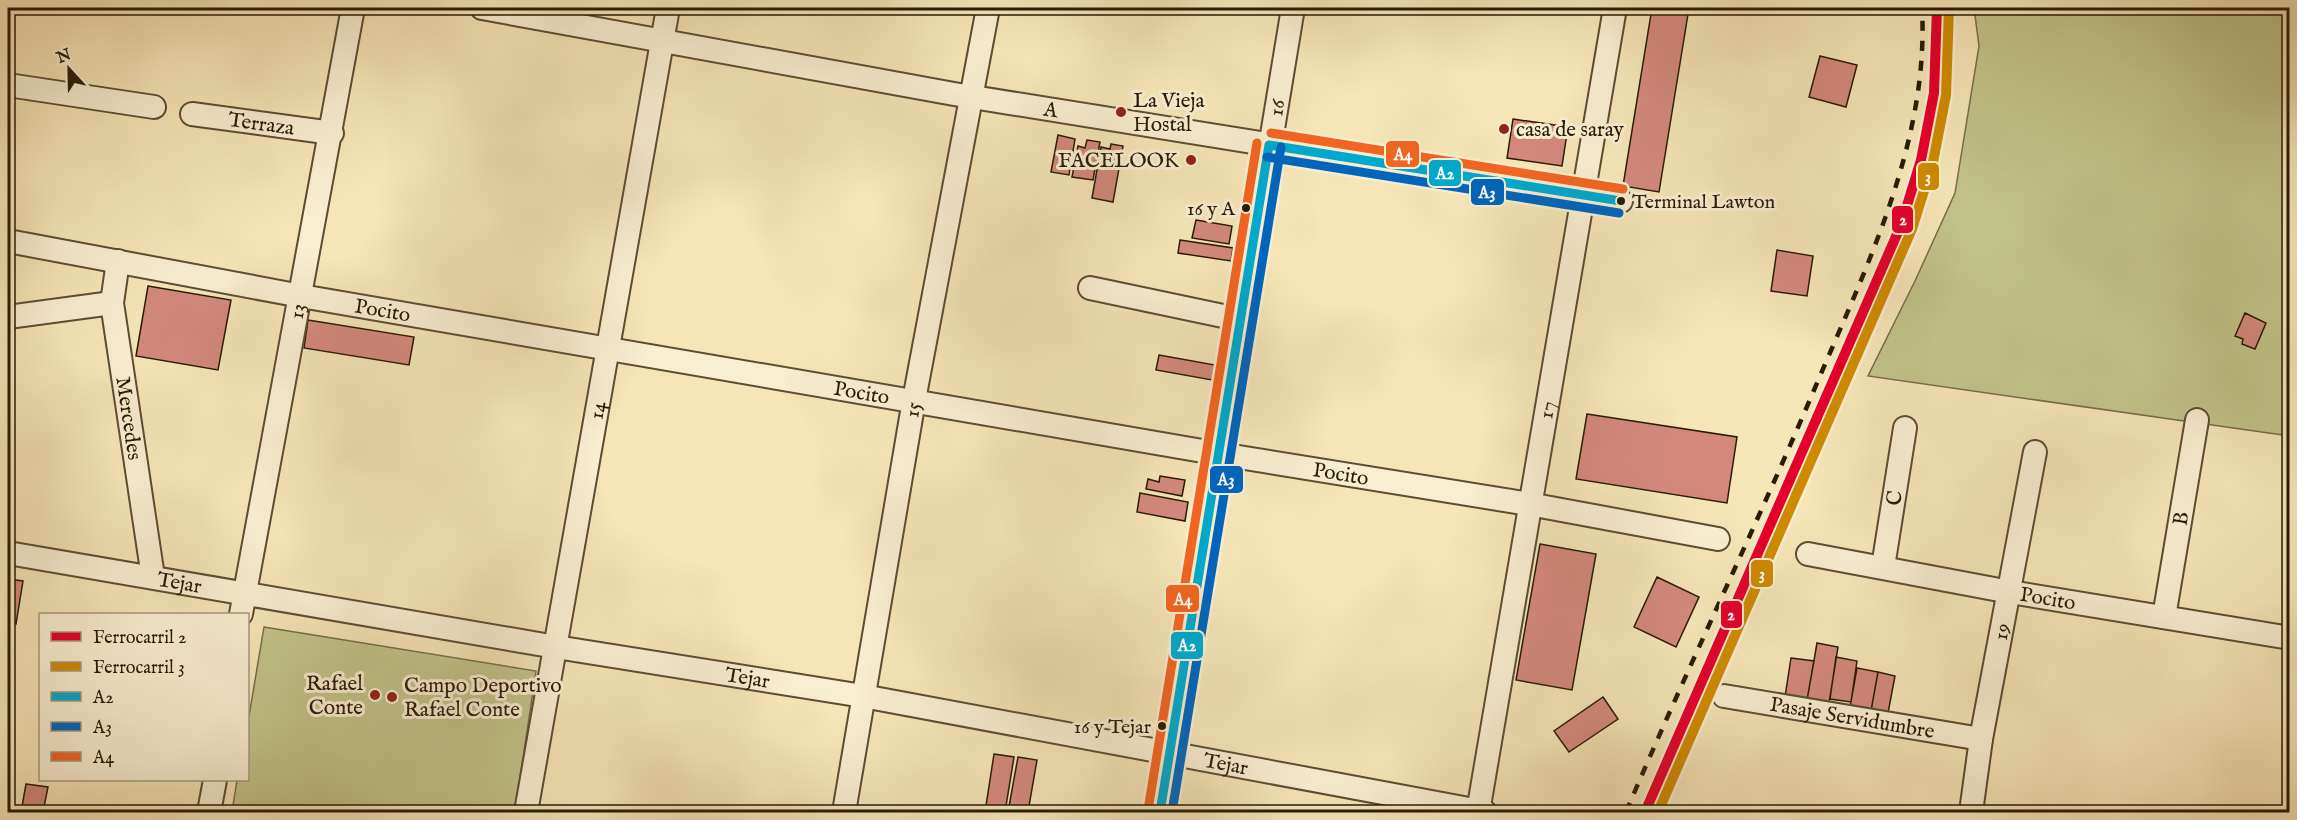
<svg xmlns="http://www.w3.org/2000/svg" width="2297" height="820" font-family="'IM FELL English',serif">
<style>
.green{fill:#c1c38a;stroke:#756e48;stroke-width:1.5}
.building{fill:#d2897c;stroke:#291a06;stroke-width:1.5}
.lines{fill:none;stroke-linecap:round;stroke-linejoin:round}
.minor-casing{stroke:#5c4d32;stroke-width:26}
.minor{stroke:#f8eed0;stroke-width:22}
.rail{stroke:#291a06;stroke-width:4.5;stroke-dasharray:10 10;stroke-linecap:butt}
.bus-1-casing{stroke:#f8eed0;stroke-width:14}
.bus-2-casing{stroke:#f8eed0;stroke-width:14}
.bus-3-casing{stroke:#f8eed0;stroke-width:14}
.bus-1{stroke:#00a9ce;stroke-width:9}
.bus-2{stroke:#0065bd;stroke-width:9}
.bus-3{stroke:#f26522;stroke-width:9}
.rail-1-casing{stroke:#f8eed0;stroke-width:15}
.rail-2-casing{stroke:#f8eed0;stroke-width:15}
.rail-1{stroke:#e4002b;stroke-width:10}
.rail-2{stroke:#ce8a01;stroke-width:10}
.poi-dot{fill:#8f2418;stroke:#f8eed0;stroke-width:2}
.bus-dot{fill:#291a06;stroke:#f8eed0;stroke-width:2}
.labels{text-anchor:middle;stroke-width:6;stroke-linejoin:round;paint-order:stroke}
.bus-label{font-size:20px;fill:#291a06;stroke:#f8eed0;text-anchor:end}
.poi-label{font-size:21px;fill:#291a06;stroke:#f8eed0;text-anchor:start}
.street-label{font-size:21px;fill:#291a06;stroke:#f8eed0}
.line-badge{stroke:#f8eed0;stroke-width:2}
.badge-label{font-size:16px;text-anchor:middle;font-weight:bold;fill:#fff}
</style>
<rect width="100%" height="100%" fill="#f5e5b7"/>
<filter id="stains"><feTurbulence type="fractalNoise" baseFrequency=".00333" numOctaves="4"/><feColorMatrix values="0 0 0 0 .2 0 0 0 0 .09 0 0 0 0 .02 0 0 0 .5 -.17"/></filter>
<radialGradient id="worn" r=".72"><stop offset=".6" stop-color="#630" stop-opacity="0"/><stop offset="1" stop-color="#630" stop-opacity=".3"/></radialGradient>
<path class="green" d="M1974 8H2289V436L1868 376 1915 281 1955 193 1979 46Z
M264 627 536 671 515 812H232L237 780H248V722Z"/>
<path class="building" d="M1652 8H1689L1659 192 1623 186Z
M1820 56 1857 65 1846 107 1809 97Z
M1513 119 1568 127 1562 166 1507 158Z
M1058 135 1075 139 1069 175 1051 172Z
M1087 140 1100 142 1093 180 1072 177 1078 146 1085 148Z
M1111 144 1123 146 1113 202 1092 198 1101 147 1110 149Z
M1196 220 1232 226 1229 244 1192 238Z
M1180 240 1233 248 1231 261 1178 253Z
M1777 250 1813 256 1807 296 1771 291Z
M148 286 231 300 218 370 136 356Z
M2245 313 2266 323 2255 349 2242 344 2243 339 2235 336Z
M308 320 414 337 409 365 304 348Z
M1159 355 1215 365 1212 380 1156 370Z
M1587 414 1737 437 1727 503 1576 479Z
M1160 476 1185 480 1182 496 1146 489 1148 479 1159 482Z
M1140 493 1188 502 1185 521 1137 512Z
M1540 544 1596 554 1572 690 1516 680Z
M1657 577 1699 597 1676 647 1634 627Z
M8 579 23 581 16 624 8 622Z
M1817 643 1838 647 1829 703 1807 700Z
M1836 657 1857 661 1851 702 1830 699Z
M1791 658 1814 661 1807 700 1785 697Z
M1857 668 1878 672 1871 711 1850 707Z
M1878 672 1895 676 1888 713 1871 711Z
M1603 697 1618 719 1569 752 1554 731Z
M994 754 1014 757 1005 812H985Z
M1018 757 1037 760 1028 812H1008Z
M26 784 48 787 43 812H21Z"/>
<g class="lines">
<defs>
<g id="minor">
<path id="s1" d="M482 8 954 94 1621 201"/>
<path d="M8 85 154 107"/>
<path id="s2" d="M192 114 332 133"/>
<path id="s3" d="M8 241 301 296 1220 454 1529 504 1718 539"/>
<path id="s4" d="M118 261 112 303 153 577"/>
<path d="M1090 288 1242 320"/>
<path d="M8 317 112 303"/>
<path id="s5" d="M8 553 556 647 863 696 1485 812"/>
<path id="s6" d="M1808 554 2010 592 2290 638"/>
<path id="s7" d="M1883 567 1905 428"/>
<path id="s8" d="M241 614 353 8"/>
<path id="s9" d="M2164 617 2197 420"/>
<path id="s10" d="M1724 696 1981 739"/>
<path d="M209 812 215 780"/>
<path id="s11" d="M526 812 668 8"/>
<path id="s12" d="M844 812 914 400 988 8"/>
<path id="s13" d="M1160 812 1293 8"/>
<path id="s14" d="M1478 812 1615 8"/>
<path id="s15" d="M1971 812 1981 739 2035 452"/>
</g>
</defs>
<use href="#minor" class="minor-casing"/>
<use href="#minor" class="minor"/>
<path class="rail" d="M1626 812C1688 666 1758 523 1820 376 1870 259 1929 138 1922 8"/>
<defs>
<path id="bus-1" d="M1269 145 1621 201
M1160 812 1269 145"/>
<path id="bus-2" d="M1267 157 1619 213
M1172 812 1281 147"/>
<path id="bus-3" d="M1271 133 1623 189
M1148 810 1257 143"/>
</defs>
<use href="#bus-1" class="bus-1-casing"/>
<use href="#bus-2" class="bus-2-casing"/>
<use href="#bus-3" class="bus-3-casing"/>
<use href="#bus-1" class="bus-1"/>
<use href="#bus-2" class="bus-2"/>
<use href="#bus-3" class="bus-3"/>
<defs>
<path id="rail-1" d="M1645 812 1901 225 1921 160 1934 93 1937 8"/>
<path id="rail-2" d="M1658 812 1912 229 1933 162 1946 95 1949 8"/>
</defs>
<use href="#rail-1" class="rail-1-casing"/>
<use href="#rail-2" class="rail-2-casing"/>
<use href="#rail-1" class="rail-1"/>
<use href="#rail-2" class="rail-2"/>
</g>
<g class="poi-dot">
<circle cx="1121" cy="112" r="6"/>
<circle cx="1504" cy="129" r="6"/>
<circle cx="1191" cy="160" r="6"/>
<circle cx="375" cy="695" r="6"/>
<circle cx="392" cy="697" r="6"/>
</g>
<g class="bus-dot">
<circle cx="1621" cy="201" r="5"/>
<circle cx="1246" cy="208" r="5"/>
<circle cx="1162" cy="726" r="5"/>
</g>
<g class="labels">
<g class="bus-label">
<text x="1632" y="208" text-anchor="start">Terminal Lawton</text>
<text x="1235" y="215">16 y A</text>
<text x="1151" y="733">16 y Tejar</text>
</g>
<g class="poi-label">
<text x="1133" y="107">La Vieja<tspan x="1133" dy="24">Hostal</tspan></text>
<text x="1516" y="136">casa de saray</text>
<text x="1179" y="167" text-anchor="end">FACELOOK</text>
<text x="363" y="690" text-anchor="end">Rafael<tspan x="363" dy="24">Conte</tspan></text>
<text x="404" y="692">Campo Deportivo<tspan x="404" dy="24">Rafael Conte</tspan></text>
</g>
<g class="street-label">
<text dy="7" stroke="none"><textPath href="#s13" startOffset="714">16</textPath></text>
<text dy="7" stroke="none"><textPath href="#s1" startOffset="578">A</textPath></text>
<text dy="7" stroke="none"><textPath href="#s2" startOffset="70">Terraza</textPath></text>
<text dy="7" stroke="none"><textPath href="#s3" startOffset="381">Pocito</textPath></text>
<text dy="7" stroke="none"><textPath href="#s8" startOffset="308">13</textPath></text>
<text dy="7" stroke="none"><textPath href="#s3" startOffset="867">Pocito</textPath></text>
<text dy="7" stroke="none"><textPath href="#s12" startOffset="408">15</textPath></text>
<text dy="7" stroke="none"><textPath href="#s11" startOffset="408">14</textPath></text>
<text dy="7" stroke="none"><textPath href="#s14" startOffset="408">17</textPath></text>
<text dy="7" stroke="none"><textPath href="#s4" startOffset="159">Mercedes</textPath></text>
<text dy="7" stroke="none"><textPath href="#s3" startOffset="1353">Pocito</textPath></text>
<text dy="7" stroke="none"><textPath href="#s7" startOffset="70">C</textPath></text>
<text dy="7" stroke="none"><textPath href="#s9" startOffset="100">B</textPath></text>
<text dy="7" stroke="none"><textPath href="#s5" startOffset="174">Tejar</textPath></text>
<text dy="7" stroke="none"><textPath href="#s6" startOffset="244">Pocito</textPath></text>
<text dy="7" stroke="none"><textPath href="#s15" startOffset="183">19</textPath></text>
<text dy="7" stroke="none"><textPath href="#s5" startOffset="750">Tejar</textPath></text>
<text dy="7" stroke="none"><textPath href="#s10" startOffset="130">Pasaje Servidumbre</textPath></text>
<text dy="7" stroke="none"><textPath href="#s5" startOffset="1236">Tejar</textPath></text>
</g>
</g>
<g class="line-badge">
<rect x="1385" y="140" width="35" height="28" rx="6" fill="#f26522"/>
<rect x="1428" y="159" width="34" height="28" rx="6" fill="#00a9ce"/>
<rect x="1917" y="162" width="23" height="29" rx="6" fill="#ce8a01"/>
<rect x="1470" y="178" width="35" height="28" rx="6" fill="#0065bd"/>
<rect x="1891" y="205" width="23" height="29" rx="6" fill="#e4002b"/>
<rect x="1209" y="465" width="35" height="29" rx="6" fill="#0065bd"/>
<rect x="1750" y="559" width="24" height="29" rx="6" fill="#ce8a01"/>
<rect x="1165" y="584" width="35" height="29" rx="6" fill="#f26522"/>
<rect x="1720" y="600" width="23" height="29" rx="6" fill="#e4002b"/>
<rect x="1170" y="631" width="34" height="29" rx="6" fill="#00a9ce"/>
</g>
<g class="badge-label">
<text x="1403" y="160">A4</text>
<text x="1445" y="179">A2</text>
<text x="1928" y="182">3</text>
<text x="1487" y="198">A3</text>
<text x="1903" y="225">2</text>
<text x="1226" y="485">A3</text>
<text x="1762" y="579">3</text>
<text x="1183" y="605">A4</text>
<text x="1731" y="620">2</text>
<text x="1187" y="651">A2</text>
</g>
<rect width="2297" height="820" fill="none" stroke="#f5e5b7" stroke-width="30"/>
<rect x="9" y="9" width="2279" height="802" fill="none" stroke="#291a06" stroke-width="3"/>
<rect x="15" y="15" width="2267" height="790" fill="none" stroke="#291a06" stroke-width="1.5"/>
<rect x="39" y="613" width="210" height="168" fill="#f8eed0" stroke="#a5997f" stroke-width="1.5"/>
<rect x="51" y="632" width="30" height="9" fill="#e4002b" stroke="#a5997f" stroke-width="1.5"/>
<text x="93" y="643" font-size="18" fill="#291a06">Ferrocarril 2</text>
<rect x="51" y="662" width="30" height="9" fill="#ce8a01" stroke="#a5997f" stroke-width="1.5"/>
<text x="93" y="673" font-size="18" fill="#291a06">Ferrocarril 3</text>
<rect x="51" y="692" width="30" height="9" fill="#00a9ce" stroke="#a5997f" stroke-width="1.5"/>
<text x="93" y="703" font-size="18" fill="#291a06">A2</text>
<rect x="51" y="722" width="30" height="9" fill="#0065bd" stroke="#a5997f" stroke-width="1.5"/>
<text x="93" y="733" font-size="18" fill="#291a06">A3</text>
<rect x="51" y="752" width="30" height="9" fill="#f26522" stroke="#a5997f" stroke-width="1.5"/>
<text x="93" y="763" font-size="18" fill="#291a06">A4</text>
<g transform="translate(69 69) rotate(338)" stroke="#f8eed0" stroke-width="4.5" paint-order="stroke">
<path d="M0-4.5L10 22L0 15L-10 22Z" fill="#291a06"/>
<text y="-9" font-size="16" font-weight="bold" text-anchor="middle" fill="#291a06">N</text>
</g>
<rect width="100%" height="100%" filter="url(#stains)"/>
<rect width="100%" height="100%" fill="url(#worn)"/>
</svg>
